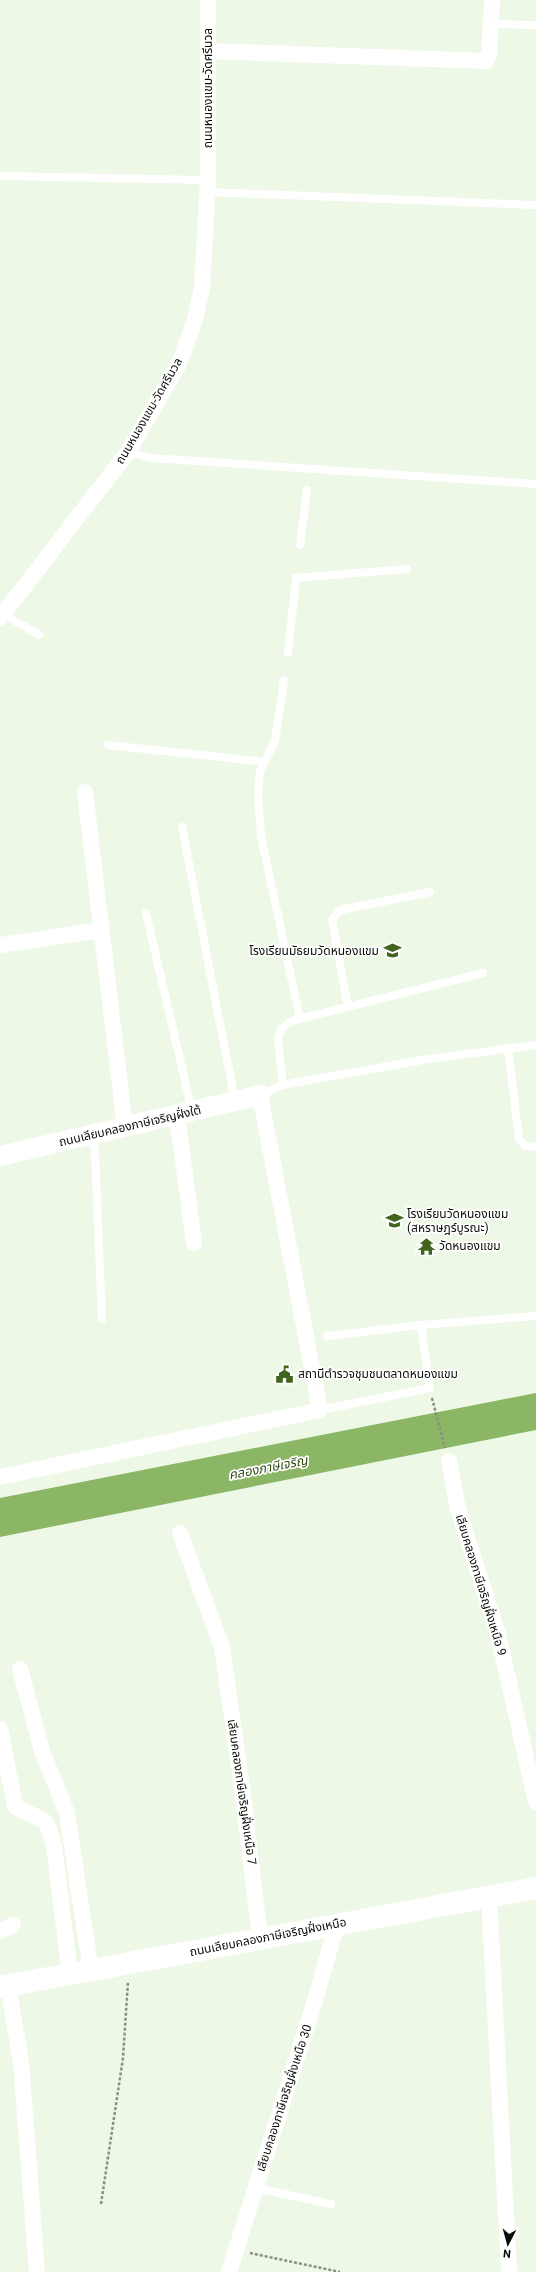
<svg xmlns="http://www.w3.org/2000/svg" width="536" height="2272" font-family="Roboto,'Noto Sans Thai',sans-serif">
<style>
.water{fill:#8ab665}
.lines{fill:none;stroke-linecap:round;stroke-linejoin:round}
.path{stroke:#899083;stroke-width:2.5;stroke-dasharray:3 2;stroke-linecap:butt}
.service{stroke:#fff;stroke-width:8}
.minor{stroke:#fff;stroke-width:16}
.tertiary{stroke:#fff;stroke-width:20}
.secondary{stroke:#fff;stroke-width:22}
.labels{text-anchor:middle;stroke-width:3.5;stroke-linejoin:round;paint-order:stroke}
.street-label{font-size:12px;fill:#0a0d07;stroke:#fff}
.poi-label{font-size:12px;fill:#0a0d07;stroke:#fff;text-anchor:start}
.water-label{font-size:13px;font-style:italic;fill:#324f16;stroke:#fff}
</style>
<rect width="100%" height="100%" fill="#eef8e6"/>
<path class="water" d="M536 1393V1430L0 1537V1498Z"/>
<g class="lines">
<path class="path" d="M432 1398 445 1448
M101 2204 123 2058 128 1982
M250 2253 340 2272"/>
<path class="service" d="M491 24 536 25
M0 176 208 180
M207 192 536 205
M128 452 151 458 536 484
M300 545 307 490
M3 614 39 635
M288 653 296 578 407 569
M284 680 275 741 260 771 258 796 261 836 300 1019
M108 745 265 762
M182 827 235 1101
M146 913 192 1111
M348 1007 332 920 340 910 430 892
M508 1048 519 1139 525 1146 536 1147
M283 1085 278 1040 281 1029 291 1021 483 973
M260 1095 283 1085 428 1059 536 1045
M92 1135 95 1153 102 1319
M327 1336 421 1325
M320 1410 430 1388 421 1325 536 1316
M255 2188 331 2204"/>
<path class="minor" d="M209 51 486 61 489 56 492 0
M0 618 128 452 178 366 194 323 202 288 208 180V0
M85 792 125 1127
M0 945 101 930
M177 1115 194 1243
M449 1461 458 1509 498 1634 536 1802
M0 1477 320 1410 260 1095
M180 1533 222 1647 242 1787 260 1938
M20 1669 42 1751 67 1813 91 1971
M0 1729 15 1806C41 1824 45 1808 54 1846L70 1975
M489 1898 509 2272
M0 1931 13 1925
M8 1985 21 2062 37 2272
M229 2272 313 2007 337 1924"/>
<path class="tertiary" d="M0 1156 260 1095"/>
<path class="secondary" d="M0 1987 536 1888"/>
</g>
<defs>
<symbol id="school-bare" viewBox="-9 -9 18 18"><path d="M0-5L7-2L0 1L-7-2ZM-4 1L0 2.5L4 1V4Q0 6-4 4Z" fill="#42651d" stroke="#fff" stroke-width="2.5" paint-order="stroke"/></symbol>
<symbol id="temple-bare" viewBox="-9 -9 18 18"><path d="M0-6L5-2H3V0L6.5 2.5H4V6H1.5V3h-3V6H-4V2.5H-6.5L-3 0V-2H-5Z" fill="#42651d" stroke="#fff" stroke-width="2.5" paint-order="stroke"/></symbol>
<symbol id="civic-bare" viewBox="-9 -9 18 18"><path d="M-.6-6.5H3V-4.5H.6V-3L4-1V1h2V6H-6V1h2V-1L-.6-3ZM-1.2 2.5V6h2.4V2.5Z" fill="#42651d" stroke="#fff" stroke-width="2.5" paint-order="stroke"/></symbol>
</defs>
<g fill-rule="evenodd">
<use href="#school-bare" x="380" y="938" width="25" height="25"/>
<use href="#school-bare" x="382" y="1208" width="25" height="25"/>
<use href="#temple-bare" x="414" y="1234" width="25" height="25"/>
<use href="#civic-bare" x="272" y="1362" width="25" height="25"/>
</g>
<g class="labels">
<g class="street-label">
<text transform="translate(208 88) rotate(-90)" y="4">ถนนหนองแขม-วัดศรีนวล</text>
<text transform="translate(149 411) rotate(-60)" y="4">ถนนหนองแขม-วัดศรีนวล</text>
<text transform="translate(130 1126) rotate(-13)" y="4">ถนนเลียบคลองภาษีเจริญฝั่งใต้</text>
<text transform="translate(481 1585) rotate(73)" y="4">เลียบคลองภาษีเจริญฝั่งเหนือ 9</text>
<text transform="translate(242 1792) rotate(82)" y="4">เลียบคลองภาษีเจริญฝั่งเหนือ 7</text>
<text transform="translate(268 1937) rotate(-11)" y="4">ถนนเลียบคลองภาษีเจริญฝั่งเหนือ</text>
<text transform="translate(284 2098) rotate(-72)" y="4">เลียบคลองภาษีเจริญฝั่งเหนือ 30</text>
</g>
<g class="poi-label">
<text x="379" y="955" text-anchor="end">โรงเรียนมัธยมวัดหนองแขม</text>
<text x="407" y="1218">โรงเรียนวัดหนองแขม<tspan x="407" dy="14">(สหราษฎร์บูรณะ)</tspan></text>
<text x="439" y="1250">วัดหนองแขม</text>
<text x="298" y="1378">สถานีตำรวจชุมชนตลาดหนองแขม</text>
</g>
<g class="water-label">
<text transform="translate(268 1467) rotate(-11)" y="5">คลองภาษีเจริญ</text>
</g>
</g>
<g transform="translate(508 2244) rotate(186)" stroke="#ffffff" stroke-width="3" paint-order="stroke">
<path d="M0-3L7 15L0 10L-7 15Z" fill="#0a0d07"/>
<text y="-6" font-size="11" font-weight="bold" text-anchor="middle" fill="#0a0d07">N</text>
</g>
</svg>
